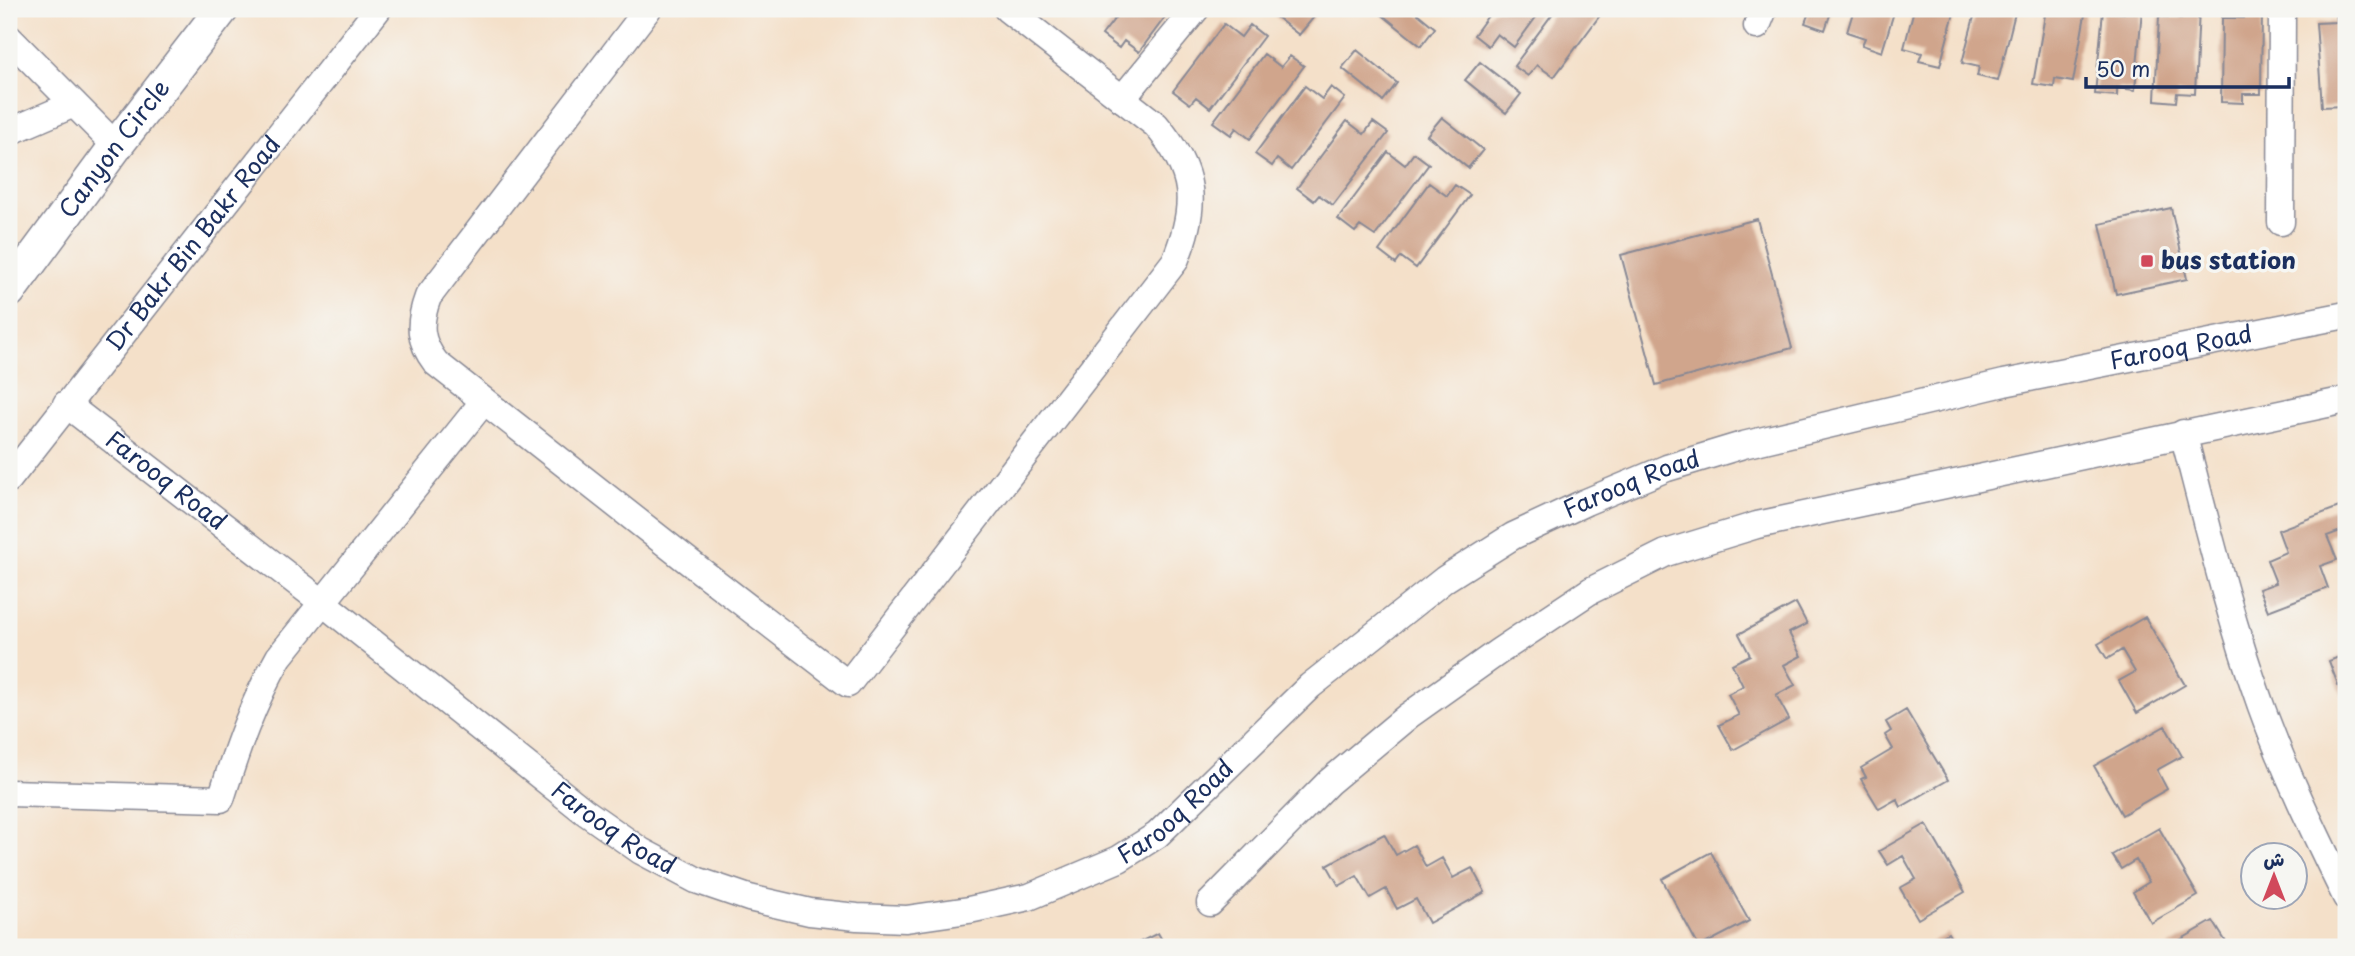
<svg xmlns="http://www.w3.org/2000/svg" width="2355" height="956" font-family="'Playpen Sans','Playpen Sans Arabic',sans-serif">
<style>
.building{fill:#d0a58c}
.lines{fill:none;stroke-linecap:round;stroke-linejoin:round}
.minor-casing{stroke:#888894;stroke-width:29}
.major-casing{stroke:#888894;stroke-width:36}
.minor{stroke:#fff;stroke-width:26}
.major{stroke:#fff;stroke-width:33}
.poi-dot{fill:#d1495b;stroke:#f6f6f2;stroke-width:2.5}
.labels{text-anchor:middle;stroke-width:7;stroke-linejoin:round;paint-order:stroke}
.street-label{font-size:24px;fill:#1b2f5e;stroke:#f6f6f2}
.poi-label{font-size:24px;font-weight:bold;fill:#1b2f5e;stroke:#f6f6f2;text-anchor:start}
</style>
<rect width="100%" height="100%" fill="#f6f6f2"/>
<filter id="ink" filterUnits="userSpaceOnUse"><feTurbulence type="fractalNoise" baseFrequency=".0143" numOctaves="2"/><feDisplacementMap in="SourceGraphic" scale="14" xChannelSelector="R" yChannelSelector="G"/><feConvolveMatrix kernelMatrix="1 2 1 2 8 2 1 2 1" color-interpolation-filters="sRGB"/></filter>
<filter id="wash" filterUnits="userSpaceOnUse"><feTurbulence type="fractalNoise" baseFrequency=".00686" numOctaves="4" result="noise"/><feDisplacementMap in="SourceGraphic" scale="28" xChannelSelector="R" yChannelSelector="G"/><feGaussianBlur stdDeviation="1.57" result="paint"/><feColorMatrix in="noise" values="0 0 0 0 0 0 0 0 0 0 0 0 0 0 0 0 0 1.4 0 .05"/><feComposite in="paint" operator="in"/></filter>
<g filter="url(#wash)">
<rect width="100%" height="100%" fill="#f4e0c9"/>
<g id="blocks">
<path class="building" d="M1086 9H1102L1096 16Z
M1122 9H1171L1139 52 1124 41 1119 48 1102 35Z
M1266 9H1303L1314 17 1299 35Z
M1383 9H1412L1435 28 1421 46 1380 13Z
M1493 9H1542L1514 47 1497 34 1488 46 1474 35Z
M1556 9 1604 10 1554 77 1537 65 1528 76 1514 66Z
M1792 9H1832L1825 30 1805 23 1808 15Z
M1854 9H1895L1882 52 1862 45 1865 38 1847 32Z
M1914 9H1955L1940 66 1919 61 1922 53 1904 48Z
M1976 9H2016L1998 81 1977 76 1979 67 1962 63Z
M2046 9H2086L2073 82 2055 79 2054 87 2033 84Z
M2124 9H2142L2135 90 2117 88V96L2095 94 2103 11 2124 13Z
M2181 9H2199L2195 94 2177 93 2176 102 2155 100 2159 16 2181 18Z
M2244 9H2262L2261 94H2243V103L2221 102 2222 18H2244Z
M2336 9H2346V97H2343V106L2322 107 2316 23 2337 22Z
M1224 24 1241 37 1250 25 1264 36 1210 108 1196 97 1190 104 1173 91Z
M1357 50 1397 83 1383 101 1342 68Z
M1264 54 1281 67 1290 56 1304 66 1250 139 1236 128 1231 135 1213 122Z
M1480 62 1521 94 1506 113 1465 80Z
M1305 86 1322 99 1331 87 1345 98 1291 170 1277 159 1272 166 1255 154Z
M1442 117 1483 150 1468 168 1427 135Z
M1347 121 1364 134 1373 122 1388 133 1333 205 1319 195 1314 201 1297 188Z
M1388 152 1405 165 1414 153 1429 164 1375 236 1360 226 1355 232 1338 219Z
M1429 183 1447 196 1455 185 1470 195 1416 268 1401 257 1396 264 1379 251Z
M2171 208 2187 279 2116 294 2100 224Z
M1757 219 1792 348 1656 385 1621 255Z
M2339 507 2346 529 2327 536 2337 560 2320 566 2328 588 2268 611 2259 589 2276 583 2267 560 2286 552 2278 530Z
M1796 603 1807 624 1789 633 1801 656 1784 665 1795 685 1776 695 1789 719 1733 750 1719 725 1739 715 1728 694 1743 686 1732 664 1750 655 1739 634Z
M2145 617 2185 685 2137 713 2119 681 2135 672 2122 650 2107 659 2098 644Z
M2346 654V706L2329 661Z
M1906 710 1948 780 1901 807 1897 799 1879 809 1861 779 1866 777 1861 768 1893 749 1885 735 1891 731 1886 722Z
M2165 726 2182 756 2157 770 2167 789 2122 815 2094 766Z
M1926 824 1965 892 1918 919 1900 888 1916 879 1903 856 1888 865 1879 851Z
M2159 828 2198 896 2151 923 2133 892 2149 882 2136 860 2121 869 2112 855Z
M1384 834 1396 855 1414 845 1426 867 1442 858 1453 878 1472 868 1485 892 1429 923 1416 899 1397 909 1386 889 1370 898 1357 876 1339 886 1327 865Z
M1711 852 1749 921 1699 947 1662 879Z
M2213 921 2229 947H2168Z
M1158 933 1166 947H1130Z
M1948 933 1956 947H1922Z"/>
</g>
</g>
<g filter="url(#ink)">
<use href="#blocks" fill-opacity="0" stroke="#888894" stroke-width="2"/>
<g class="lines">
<defs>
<g id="minor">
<path d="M648 9 428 297C418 324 419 341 436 363L688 561 848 684 1175 261C1198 205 1196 172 1156 125L1007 9"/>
<path d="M1757 26 1764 9"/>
<path d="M9 38 116 146"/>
<path d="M1122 99 1196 9"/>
<path d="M9 132 74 104"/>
<path d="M2281 222 2282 9"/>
<path id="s1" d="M66 404 322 602 584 811 641 851 696 880 749 898 810 912 857 917 906 919 969 910 1029 897 1119 859 1157 835 1310 686 1445 579 1513 536 1586 502 1667 468 1743 445 2004 383 2346 315"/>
<path d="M2183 433C2207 525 2229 617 2261 706 2285 772 2315 834 2346 897"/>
<path id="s2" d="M9 479 378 9"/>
<path d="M9 793 221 799C237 748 252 704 279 657L484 401"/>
<path d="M1210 903 1329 782 1408 716 1498 652 1590 591 1666 553 1757 525 2346 400"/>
</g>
<g id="major">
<path id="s3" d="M9 291 116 146 222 9"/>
</g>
</defs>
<use href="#minor" class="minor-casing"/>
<use href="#major" class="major-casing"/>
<use href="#minor" class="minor"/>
<use href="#major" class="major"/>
</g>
</g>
<rect class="poi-dot" x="2140" y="254" width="14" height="14" rx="3.5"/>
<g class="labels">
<g class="street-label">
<text dy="8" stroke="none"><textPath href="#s3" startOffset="177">Canyon Circle</textPath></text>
<text dy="8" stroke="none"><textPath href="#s2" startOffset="299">Dr Bakr Bin Bakr Road</textPath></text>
<text dy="8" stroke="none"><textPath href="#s1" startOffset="2436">Farooq Road</textPath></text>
<text dy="8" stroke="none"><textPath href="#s1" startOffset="126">Farooq Road</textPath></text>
<text dy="8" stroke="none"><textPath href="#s1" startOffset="1869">Farooq Road</textPath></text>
<text dy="8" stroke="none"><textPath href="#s1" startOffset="1302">Farooq Road</textPath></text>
<text dy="8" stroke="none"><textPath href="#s1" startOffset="693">Farooq Road</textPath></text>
</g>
<g class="poi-label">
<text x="2161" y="269">bus station</text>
</g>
</g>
<rect width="2355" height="956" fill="none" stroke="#f6f6f2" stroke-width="35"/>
<g transform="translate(2274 876)"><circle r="33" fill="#f6f6f2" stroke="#9ea6b7" stroke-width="2"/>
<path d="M0-5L12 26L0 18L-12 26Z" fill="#d1495b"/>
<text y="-10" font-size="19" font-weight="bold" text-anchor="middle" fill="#1b2f5e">ش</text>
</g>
<path d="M2086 77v10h203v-10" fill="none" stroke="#1b2f5e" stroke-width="3.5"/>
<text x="2096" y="77" font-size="21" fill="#1b2f5e" stroke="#f6f6f2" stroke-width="5" paint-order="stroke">50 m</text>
</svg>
